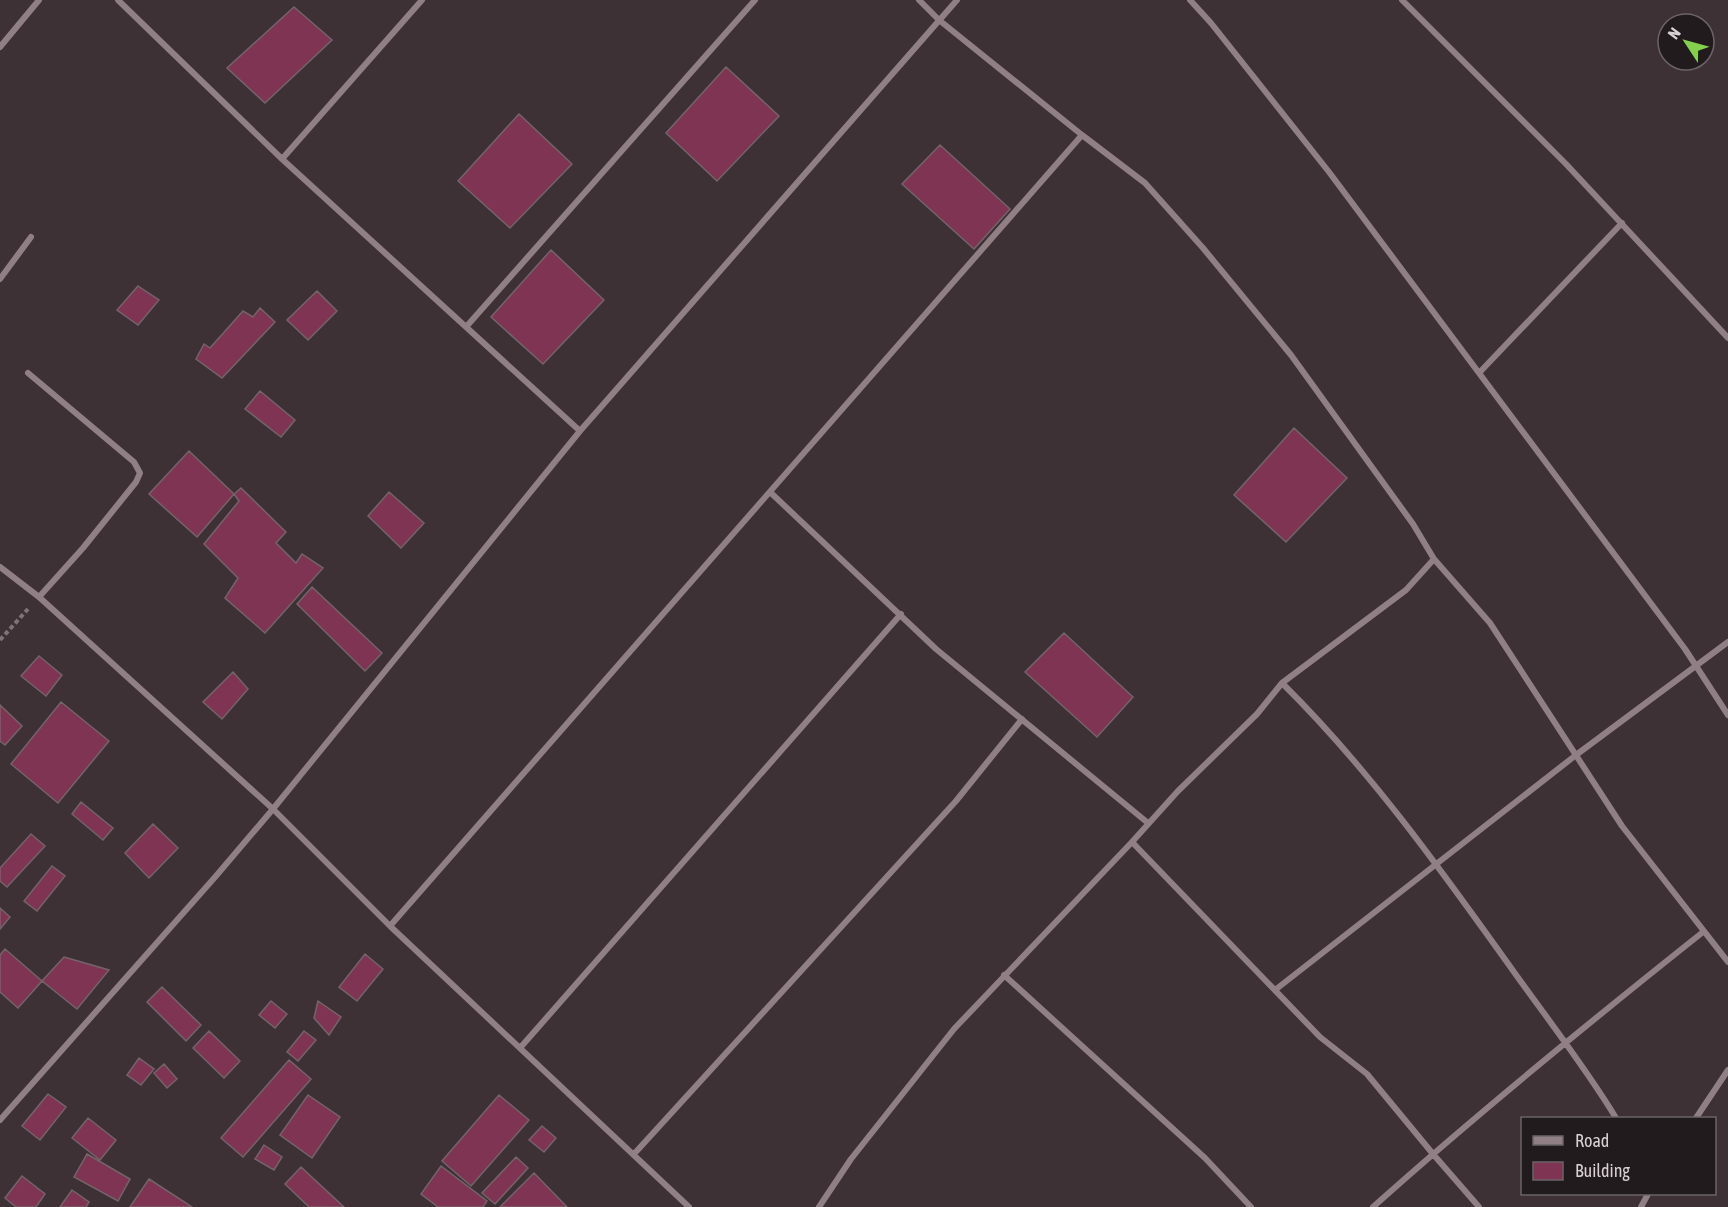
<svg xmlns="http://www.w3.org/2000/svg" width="1728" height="1207" font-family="'Asap Condensed',sans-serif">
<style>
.building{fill:#7e3452;stroke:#736469;stroke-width:1.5}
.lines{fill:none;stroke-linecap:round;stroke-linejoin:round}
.path{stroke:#7e7376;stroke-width:4;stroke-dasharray:4.5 3;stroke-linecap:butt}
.minor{stroke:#908085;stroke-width:6}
</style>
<rect width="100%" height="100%" fill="#3e3135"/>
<path class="building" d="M294 7 332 40 265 103 227 68Z
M726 67 779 116 717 181 666 133Z
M519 114 572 164 510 228 458 181Z
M940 145 1010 209 974 249 902 184Z
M551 250 604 300 543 364 491 317Z
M138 286 159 300 138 325 117 310Z
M317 291 337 311 308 340 287 320Z
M260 308 275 322 222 378 196 359 204 344 210 348 243 311 253 317Z
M260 391 295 420 281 437 245 409Z
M1294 428 1347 478 1286 542 1234 495Z
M189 451 234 494 197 537 149 494Z
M241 488 286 532 276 543 296 563 302 554 323 568 265 633 225 598 238 578 204 544 239 501 234 494Z
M389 492 424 523 401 548 368 516Z
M312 587 382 653 365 671 297 604Z
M1064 633 1133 697 1097 737 1025 672Z
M39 656 62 675 46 696 21 676Z
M233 672 248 689 222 719 203 702Z
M61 702 109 741 58 803 11 764Z
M0 705 22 726 5 745 0 741Z
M81 802 113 828 103 840 72 814Z
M153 824 178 848 149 878 125 853Z
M31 834 45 846 7 887 0 881V868Z
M52 866 65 876 37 911 24 901Z
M0 908 10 917 0 929Z
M5 949 42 981 18 1008 0 992V955Z
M365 954 383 969 357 1001 339 987Z
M64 957 109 970 77 1009 42 981Z
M162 987 201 1025 186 1041 147 1002Z
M271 1001 287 1014 275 1028 259 1015Z
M318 1001 341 1017 329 1035 314 1018Z
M209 1031 240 1061 224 1078 193 1048Z
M304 1031 316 1040 298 1061 287 1052Z
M139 1058 154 1069 141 1085 127 1075Z
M289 1060 311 1079 243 1157 221 1138Z
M164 1064 177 1079 167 1088 154 1073Z
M48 1094 66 1107 40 1140 22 1126Z
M308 1095 340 1117 312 1158 280 1135Z
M499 1095 529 1120 471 1186 442 1161Z
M88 1118 116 1140 100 1160 72 1138Z
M542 1126 556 1138 544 1152 529 1140Z
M264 1145 282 1157 274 1170 255 1159Z
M87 1154 130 1179 118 1201 74 1177Z
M516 1157 528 1168 495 1204 482 1193Z
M441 1166 487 1201 483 1207H438L421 1194Z
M301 1167 344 1207H309L285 1184Z
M534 1173 567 1207H500Z
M22 1176 45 1194 36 1207H16L5 1198Z
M149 1179 192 1207H130Z
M72 1190 89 1202 86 1207H60Z"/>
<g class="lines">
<path class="path" d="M0 640 28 609"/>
<path class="minor" d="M118 0 282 159 580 431
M919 0 939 20 1082 135 1145 183 1203 248 1291 355 1413 524 1434 559 1490 623 1622 826 1728 962
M1190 0 1211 23 1329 172 1685 649 1728 715
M1402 0 1566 164 1728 338
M0 47 39 0
M282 159 422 0
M0 279 31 237
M466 327 755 0
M28 373 134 462 140 473 136 482 83 548 39 597
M1479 373 1622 223
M770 492 936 649 1148 823
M0 567 39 597 273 809 390 926 689 1207
M1282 683C1368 768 1439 867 1509 965 1545 1016 1584 1065 1616 1118
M1132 842 1320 1037 1367 1074 1433 1154 1479 1207
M390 926 1082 135
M1004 975 1205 1158 1251 1207
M1275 990 1576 755 1728 642
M520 1048 901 614
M1696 1118 1728 1070
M0 1120 216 876 273 809 580 431 957 0
M634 1154 956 801 1022 719
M819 1207 851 1159 954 1029 1132 842 1178 791 1257 714 1282 683 1406 590 1434 559
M1373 1207C1480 1111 1591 1021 1703 932
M1641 1207 1648 1194"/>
</g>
<rect x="1521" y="1117" width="195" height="78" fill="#211b1d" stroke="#6b6466" stroke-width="1.5"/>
<rect x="1533" y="1136" width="30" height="9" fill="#908085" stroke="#6b6466" stroke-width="1.5"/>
<text x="1575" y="1147" font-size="18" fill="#d9d1d3">Road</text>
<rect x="1533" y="1162" width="30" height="18" fill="#7e3452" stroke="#6b6466" stroke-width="1.5"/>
<text x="1575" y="1177" font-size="18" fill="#d9d1d3">Building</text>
<g transform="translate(1686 42) rotate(306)"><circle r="28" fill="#211b1d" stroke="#6b6466" stroke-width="1.5"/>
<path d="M0-4.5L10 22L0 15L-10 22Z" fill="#83d04e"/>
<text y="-9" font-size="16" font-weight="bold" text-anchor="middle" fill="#d9d1d3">N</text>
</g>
</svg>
